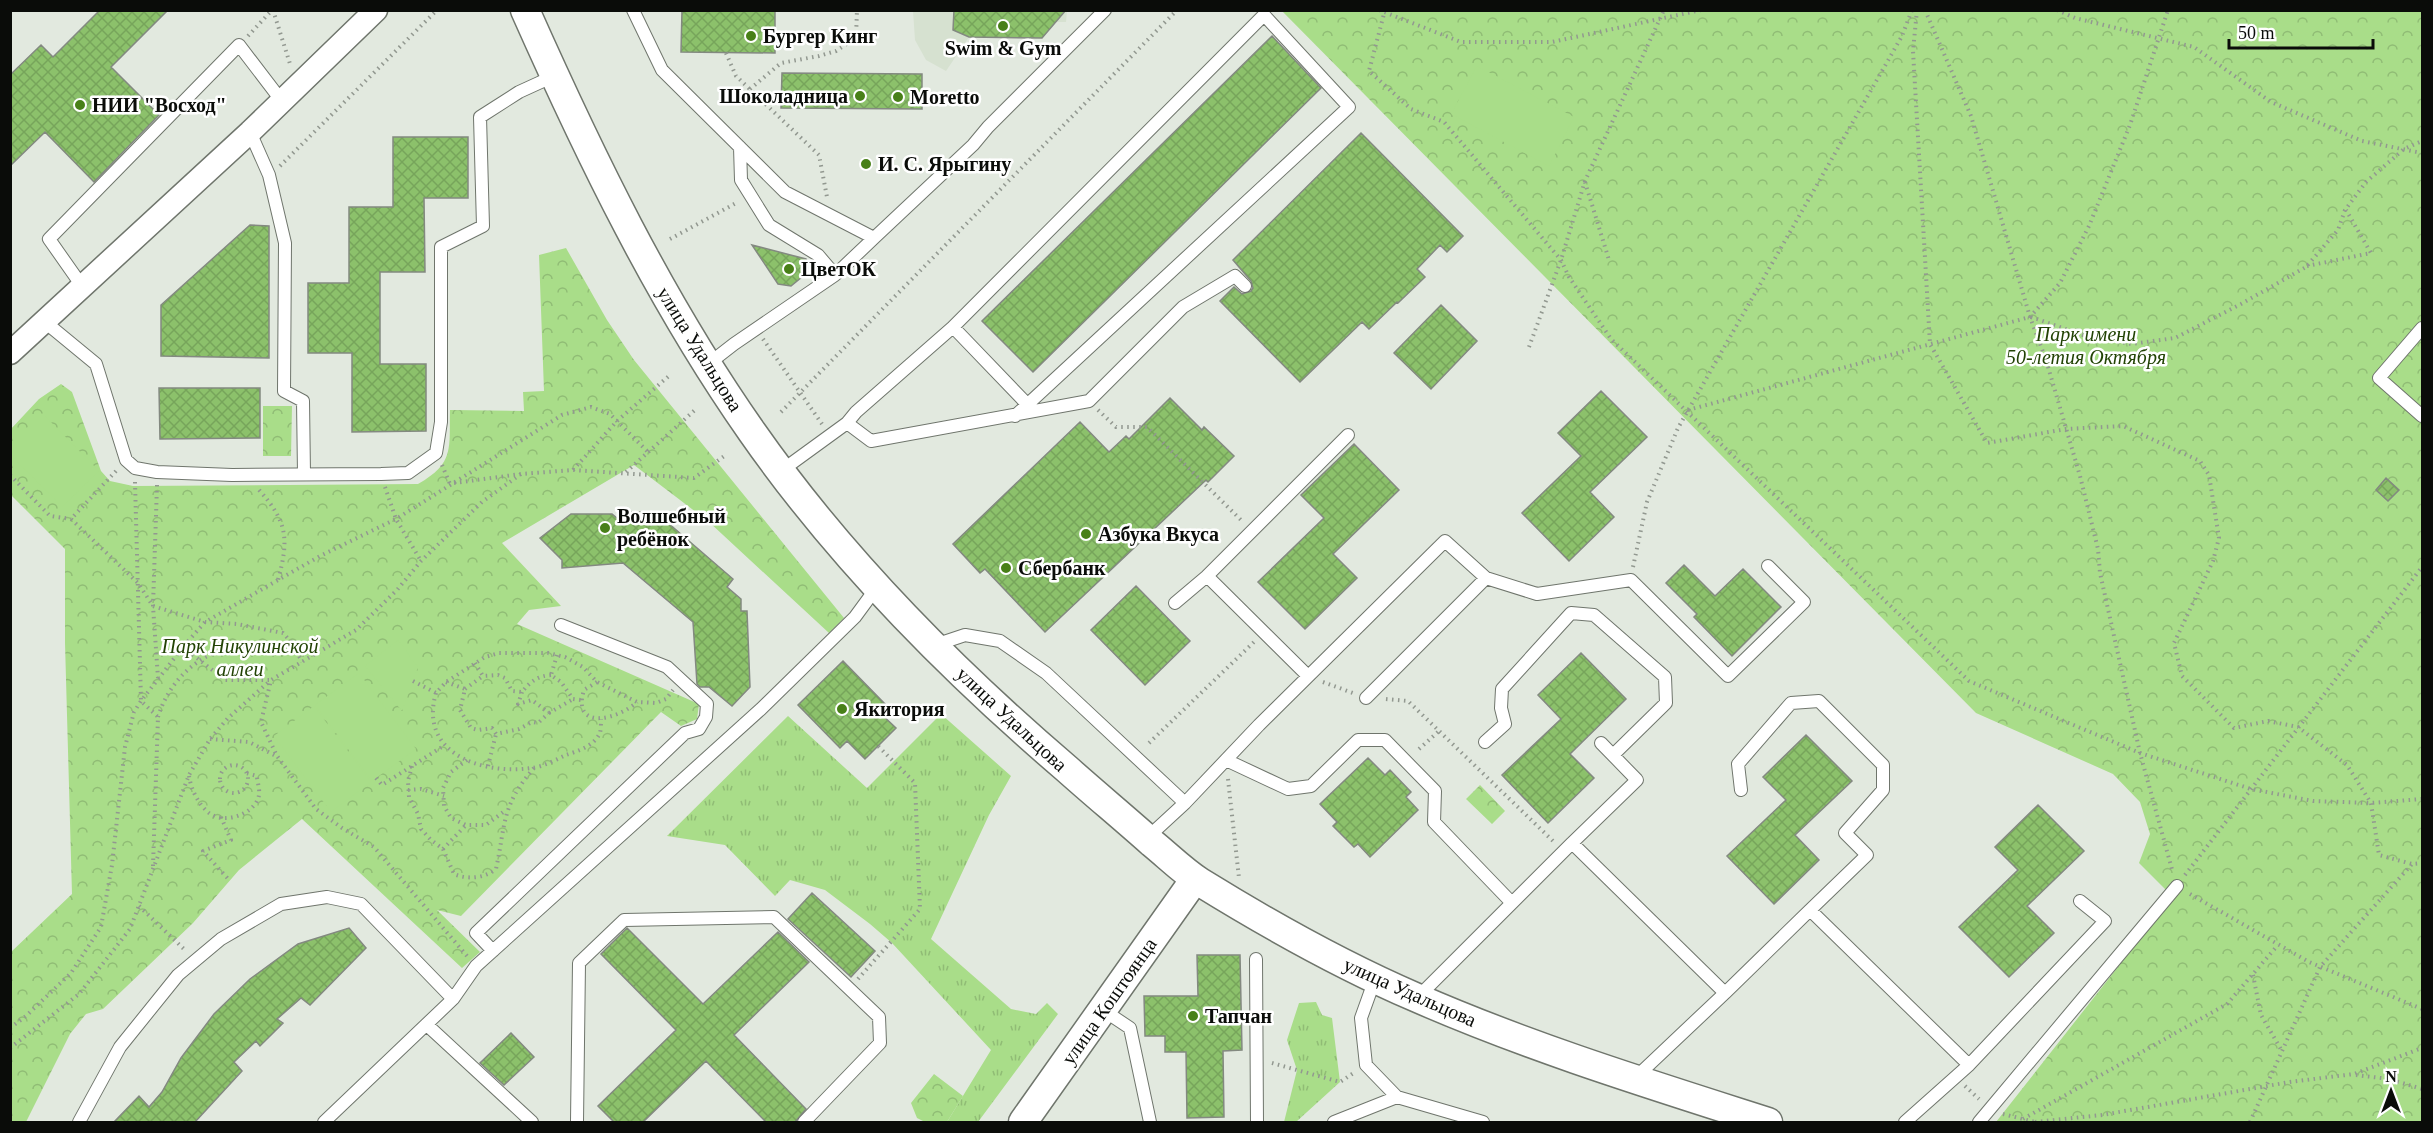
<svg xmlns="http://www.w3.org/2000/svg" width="2433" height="1133" font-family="'Times New Roman',serif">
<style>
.built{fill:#d6e1d0}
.grass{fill:url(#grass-tufts)}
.forest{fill:url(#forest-crowns)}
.pitch{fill:#a9dd89}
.building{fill:url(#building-cross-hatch);stroke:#838980;stroke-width:1.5}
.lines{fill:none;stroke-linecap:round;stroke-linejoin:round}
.service-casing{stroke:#6f756c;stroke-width:14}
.minor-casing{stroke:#6f756c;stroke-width:25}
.tertiary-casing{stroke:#6f756c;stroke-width:31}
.path{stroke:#929890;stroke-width:4;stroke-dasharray:1.5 4.5;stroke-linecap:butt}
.service{stroke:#fff;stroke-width:12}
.minor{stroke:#fff;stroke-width:22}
.tertiary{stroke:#fff;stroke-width:28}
.poi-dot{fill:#488018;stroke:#fff;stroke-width:2}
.labels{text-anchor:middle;stroke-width:5;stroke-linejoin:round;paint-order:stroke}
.poi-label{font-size:20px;font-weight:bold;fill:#0a0c09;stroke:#fff;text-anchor:start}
.park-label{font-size:20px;font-style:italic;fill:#224304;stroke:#fff}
.street-label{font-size:20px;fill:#0a0c09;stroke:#fff}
</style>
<defs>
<pattern id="grass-tufts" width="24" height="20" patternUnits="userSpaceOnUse" patternTransform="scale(1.5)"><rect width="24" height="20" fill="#a9dd89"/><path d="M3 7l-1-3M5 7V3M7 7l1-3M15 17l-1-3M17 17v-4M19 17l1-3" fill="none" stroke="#90bc75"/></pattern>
<pattern id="forest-crowns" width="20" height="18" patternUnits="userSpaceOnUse" patternTransform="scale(1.5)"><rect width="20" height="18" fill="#a9dd89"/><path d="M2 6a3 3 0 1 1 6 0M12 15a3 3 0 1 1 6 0" fill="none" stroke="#90bc75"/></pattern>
<pattern id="building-cross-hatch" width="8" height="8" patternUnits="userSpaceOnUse" patternTransform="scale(1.5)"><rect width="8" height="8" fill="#8cc16b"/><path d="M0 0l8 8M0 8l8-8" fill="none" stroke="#77a55b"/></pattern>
</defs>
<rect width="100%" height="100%" fill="#e2e9df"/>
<path class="built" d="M913 11H1067L1066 22H1055L1042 38 969 37 946 71 926 60 915 40Z"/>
<path class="grass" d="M941 714 1011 776 989 815 931 939 1011 1009 1036 1014 1047 1003 1058 1014 978 1122H947L991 1050 892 943 870 924 825 890 790 880 775 896 725 845 667 836 788 716 867 788Z
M1316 1002 1322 1015 1332 1018 1340 1082 1296 1122H1284L1297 1070 1287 1040 1299 1003Z"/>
<path class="forest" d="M1282 11H2422V1122H1996L2173 897 2139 863 2150 834 2140 802 2113 774 1976 713Z
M566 248 607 320 634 360 844 618 829 633 709 522 634 465 502 543 561 606 529 610 517 624 699 704 697 719 681 726 661 712 461 916 437 910 480 952 462 968 302 819 239 870 193 923 103 1009 86 1014 70 1034 26 1122H11V952L72 894 65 643V549L11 495 10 430 39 399 61 384 72 392 101 471 110 481 133 486 418 484C455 463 449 448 450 410L524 411 523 392 544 391 539 255Z
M263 406H292L291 456H263Z
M1480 785 1505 811 1492 824 1466 799Z
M934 1074 963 1096 947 1122H925L917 1118 911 1103Z"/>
<path class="pitch" d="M1477 66 1574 117 1549 166 1451 114Z
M42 413 99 471 62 507 11 455V444Z
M398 640 418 667 402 711 365 666Z
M359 673 416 749 372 781 315 705Z
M314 706 371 782 331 812 274 736Z"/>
<path class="building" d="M100 10H168L111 67 159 115 94 182 45 132 10 166V75L41 45 53 57Z
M682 10H775V53L681 52Z
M954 10H1066L1042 38 969 37 953 30Z
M1272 36 1321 88 1033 372 982 321Z
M782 73 922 74V109L781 108Z
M1361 133 1463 236 1447 252 1440 245 1417 269 1425 277 1398 303 1397 302 1369 329 1362 322 1300 382 1220 301 1234 287 1242 294 1251 291 1253 288 1251 281 1233 260Z
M393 137H468V198H424L425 272H380V364H426V431L352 432V353H308V283H349V207H393Z
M250 225 269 226V358L161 356V305Z
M752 245 806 259 810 266 808 272 791 286 778 284Z
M1441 305 1477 341 1431 389 1394 353Z
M159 388H260V438L160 439Z
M1601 391 1647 437 1590 492 1614 517 1569 561 1522 513 1581 456 1558 433Z
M1170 398 1202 430 1204 427 1234 456 1208 482 1206 480 1045 632 985 569 980 573 953 544 1080 422 1109 452 1126 436 1129 439Z
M1354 444 1399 490 1333 554 1357 578 1305 629 1258 582 1324 518 1301 495Z
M2386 478 2399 490 2388 501 2376 490Z
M630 512H641L652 525 660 516 733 579 727 587 741 599V611H747L750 687 732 706 709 687H700L697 684 693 622 623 563 562 568V560L540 538 571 514H612L623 523Z
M1684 565 1715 596 1743 569 1781 607 1732 656 1694 617 1697 614 1666 583Z
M1136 586 1190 641 1145 685 1091 630Z
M1581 653 1626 699 1570 754 1594 778 1548 823 1502 775 1561 719 1538 695Z
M843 661 886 705 879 712 896 728 865 759 847 741 840 748 798 705Z
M1806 735 1852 781 1795 835 1819 860 1774 904 1727 856 1786 800 1763 777Z
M1368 758 1385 775 1390 770 1411 792 1406 797 1418 810 1370 857 1358 844 1354 847 1333 826 1337 822 1320 804Z
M2038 805 2084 851 2027 906 2054 933 2009 977 1959 927 2018 870 1995 847Z
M812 893 875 951 851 977 788 919Z
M349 928 366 948 310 1005 301 998 277 1019 283 1023 260 1046 256 1041 234 1062 242 1071 195 1122H114L139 1096 149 1107 162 1092 181 1058 214 1014 250 979 298 944Z
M627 928 703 1004 778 932 809 962 734 1035 806 1109 795 1122H766L706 1061 643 1122H614L598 1106 676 1030 601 954Z
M1197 955H1240L1242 1050 1223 1051 1224 1117 1187 1118 1186 1052H1165V1036H1145L1144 996H1198Z
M511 1033 534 1057 504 1085 480 1063Z"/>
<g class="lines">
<defs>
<path id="service" d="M633 10 662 70 785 192 874 238 973 145 988 127 1105 10
M250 132 269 175 285 243 284 391 303 401 304 474
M835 275 874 238
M82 286 49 239 239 45 281 100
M45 322 96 364 126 460 135 468 157 472 232 475 381 474 408 473 436 453 441 422V247L483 226 480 117 519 92 554 76
M953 327 1027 404
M2422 328 2379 378 2422 416
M707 365 734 344 835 275 818 255 769 225 741 180 740 147
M847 423 871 441 1089 401 1183 307 1235 276 1245 286
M781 471 847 423 856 412 953 327 1264 15 1349 107 1015 416
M1175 603 1207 576
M935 645 965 635 1000 641 1046 673 1185 803
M1308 676 1207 576 1348 435
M1366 698 1486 578
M1485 742 1505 724 1501 708 1502 689 1571 613 1594 615 1665 677 1666 703 1613 755
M1226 760 1288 789 1311 786 1358 740H1385L1435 791 1434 822 1512 903
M1741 790 1738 764 1791 703 1819 701 1883 765V790L1845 833 1867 855 1810 910
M1147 838 1185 803 1259 725 1445 541 1486 578 1537 594 1631 580 1728 676 1804 602 1768 566
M1572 843 1637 780 1601 743
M493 951 476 933 685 733 699 729 706 717 707 704 667 667 561 625
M1256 959 1257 1122
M1375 979 1361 1018 1366 1065 1397 1097
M1417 998 1572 843 1725 993 1810 910 1969 1065
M1103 1010 1130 1028 1150 1122
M427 1025 532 1122
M1634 1079 1725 993
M79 1122 120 1047 178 975 221 939 281 904 327 897 361 904 453 999
M324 1122 453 999 476 966 761 709 855 617 877 587
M577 1122 579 963 624 920 774 917 879 1017 880 1043 804 1122
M1334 1122 1397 1097 1483 1122
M1905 1122 1969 1065 2105 921 2080 901
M1979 1122 2177 886"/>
<path id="minor" d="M10 353 250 132 376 10"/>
<path id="tertiary" d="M525 10C590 156 660 301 752 432 840 558 950 669 1067 769 1095 794 1124 818 1152 843 1168 856 1183 871 1200 882 1268 924 1341 965 1415 997 1529 1047 1649 1084 1768 1122
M1023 1122 1195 879"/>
</defs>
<use href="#service" class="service-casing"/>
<use href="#minor" class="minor-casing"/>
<use href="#tertiary" class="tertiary-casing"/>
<path class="path" d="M273 10 291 67
M1379 10 1461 42H1552L1701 10
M1385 10 1369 71 1411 109 1444 122 1561 260 1569 277 1611 339 1969 681 2140 753 2251 789 2313 801 2371 803 2422 799
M1917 10 1913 51 1930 344 1987 443 2066 429 2123 426 2200 461 2209 475 2219 538 2213 561 2174 643 2182 676 2234 728 2268 721 2298 727 2347 765 2371 803 2379 855 2412 864 2422 863
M1925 10 1971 116 2030 317 2046 360 2080 476 2098 549 2100 573 2140 753 2173 873
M2057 10 2075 18 2194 47 2271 102 2362 141 2422 153
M248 36 272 10
M726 53 736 76 819 155 827 197
M750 89 781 63 819 56 836 51 856 38 857 10
M280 166 437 10
M1585 182 1609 260
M670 239 738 202
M2307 266 2371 253 2346 210
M2031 317 2083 335 2131 344 2175 338 2241 304 2306 267 2338 230 2345 210 2366 182 2404 149 2422 141
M763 339 822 424
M1529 347 1561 260 1585 181 1664 10
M1098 410 1116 427H1147L1243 522
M1688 410 2030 317 2060 283 2089 226 2130 125 2168 10
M781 412 1177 10
M442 465 450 484
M573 470 617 421 670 375
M116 471 71 519 138 583 153 606 205 622 237 624 283 633 293 644 302 662
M626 472 695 410
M10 475 50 516 71 519
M135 482 141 701 158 717 153 866
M454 483 521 474 573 470 694 478 727 454
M157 485 153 606 158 678
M385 487 396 519 421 561
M259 490C288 522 289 540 278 580
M1633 567 1647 502 1678 428 1902 36 1912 10
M183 647 225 680H269
M557 655 551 675 561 682 573 699 581 700
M475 663 483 676 498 675 505 678 512 691 522 692C530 682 537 676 551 675
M413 681 436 693 446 682 485 657 499 653H548L565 657 583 667 597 682 637 702 656 703 666 699 673 690
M446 682 465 689 460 710 471 728 478 730 492 728 496 734 519 729 532 722 538 723 549 713 532 700 518 704 522 692
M597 682 584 690C571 732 619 719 637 702
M1323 682 1353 693
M465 689 483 676
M436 693C418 754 483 775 531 768 543 767 555 760 566 755 578 751 594 746 600 733 601 729 601 723 601 719
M1386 699 1408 701 1553 841
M549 713 573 699
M158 717C170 677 204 649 245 644 260 642 277 644 292 644
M210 739 249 742 276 756
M1149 743 1254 642
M1419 749 1439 731
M467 760 451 772 443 788 444 806 451 818 466 825H486L506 810
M220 779a14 14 0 1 1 28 0a14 14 0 1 1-28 0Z
M412 766 408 781 409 797 418 814 421 829 430 839 443 849 454 874C468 880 485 878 496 869 506 823 501 806 534 768
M488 766 496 734
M189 776C191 789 198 804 209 813 224 825 256 814 259 795 260 789 257 781 257 776L246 773
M376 778 382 785 445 745
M1228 779 1239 878
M408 790 421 789 444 796
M221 817 231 840 203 851 230 881
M443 849 466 825
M2185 875 2422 567
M2190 894 2309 962 2422 1009
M139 906 186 951
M467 956 374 847 342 828 316 809 277 756 261 722 271 680 356 630 397 590 421 561 482 502 521 474
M2253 975 2261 1015 2282 1051
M858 979 920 909 915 783 878 746
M10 1028 26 1016 71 973 101 927 112 865 125 747 134 712 141 701 183 647 205 622 320 556 396 519 562 415 591 407 610 414 648 452
M10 1048 79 994 130 929 189 775 210 739 228 718 271 680
M1272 1063 1340 1082 1355 1072
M2356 1075 2389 1079 2422 1089
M1965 1086 1979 1099
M2003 1114 2035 1122
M2023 1119 2227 1004 2278 945
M2035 1122 2102 1115 2290 1082 2354 1074 2422 1048
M2250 1122 2320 967 2412 864"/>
<use href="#service" class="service"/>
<use href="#minor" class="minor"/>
<use href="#tertiary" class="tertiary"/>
</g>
<g class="poi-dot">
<circle cx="1003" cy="26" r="6"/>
<circle cx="751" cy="36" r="6"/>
<circle cx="860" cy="96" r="6"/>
<circle cx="898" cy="97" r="6"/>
<circle cx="80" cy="105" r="6"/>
<circle cx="866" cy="164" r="6"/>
<circle cx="789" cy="269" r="6"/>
<circle cx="605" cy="528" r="6"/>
<circle cx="1086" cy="534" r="6"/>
<circle cx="1006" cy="568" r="6"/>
<circle cx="842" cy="709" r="6"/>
<circle cx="1193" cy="1016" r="6"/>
</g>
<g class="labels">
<g class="poi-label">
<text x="763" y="43">Бургер Кинг</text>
<text x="1003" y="55" text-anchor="middle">Swim &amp; Gym</text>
<text x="848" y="103" text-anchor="end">Шоколадница</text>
<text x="910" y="104">Moretto</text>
<text x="92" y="112">НИИ "Восход"</text>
<text x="878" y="171">И. С. Ярыгину</text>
<text x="801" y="276">ЦветОК</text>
<text x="617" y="523">Волшебный<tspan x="617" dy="23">ребёнок</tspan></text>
<text x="1098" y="541">Азбука Вкуса</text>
<text x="1018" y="575">Сбербанк</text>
<text x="854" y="716">Якитория</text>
<text x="1205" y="1023">Тапчан</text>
</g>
<g class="park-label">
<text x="2086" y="341">Парк имени<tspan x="2086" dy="23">50-летия Октября</tspan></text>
<text x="240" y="653">Парк Никулинской<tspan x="240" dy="23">аллеи</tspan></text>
</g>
<g class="street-label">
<text transform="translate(700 349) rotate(58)" y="7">улица Удальцова</text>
<text transform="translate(1012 719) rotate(43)" y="7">улица Удальцова</text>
<text transform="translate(1410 992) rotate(24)" y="7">улица Удальцова</text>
<text transform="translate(1109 1001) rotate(-55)" y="7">улица Коштоянца</text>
</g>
</g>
<rect width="2433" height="1133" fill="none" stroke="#0a0c09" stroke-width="24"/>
<g transform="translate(2391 1091)" stroke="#ffffff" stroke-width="4.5" paint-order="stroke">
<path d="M0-4.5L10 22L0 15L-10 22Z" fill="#0a0c09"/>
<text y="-9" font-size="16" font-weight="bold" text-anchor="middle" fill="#0a0c09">N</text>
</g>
<path d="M2229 39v9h144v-9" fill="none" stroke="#0a0c09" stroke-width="3"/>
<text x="2238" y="39" font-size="18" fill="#0a0c09" stroke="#ffffff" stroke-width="4.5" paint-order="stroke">50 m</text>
</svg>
